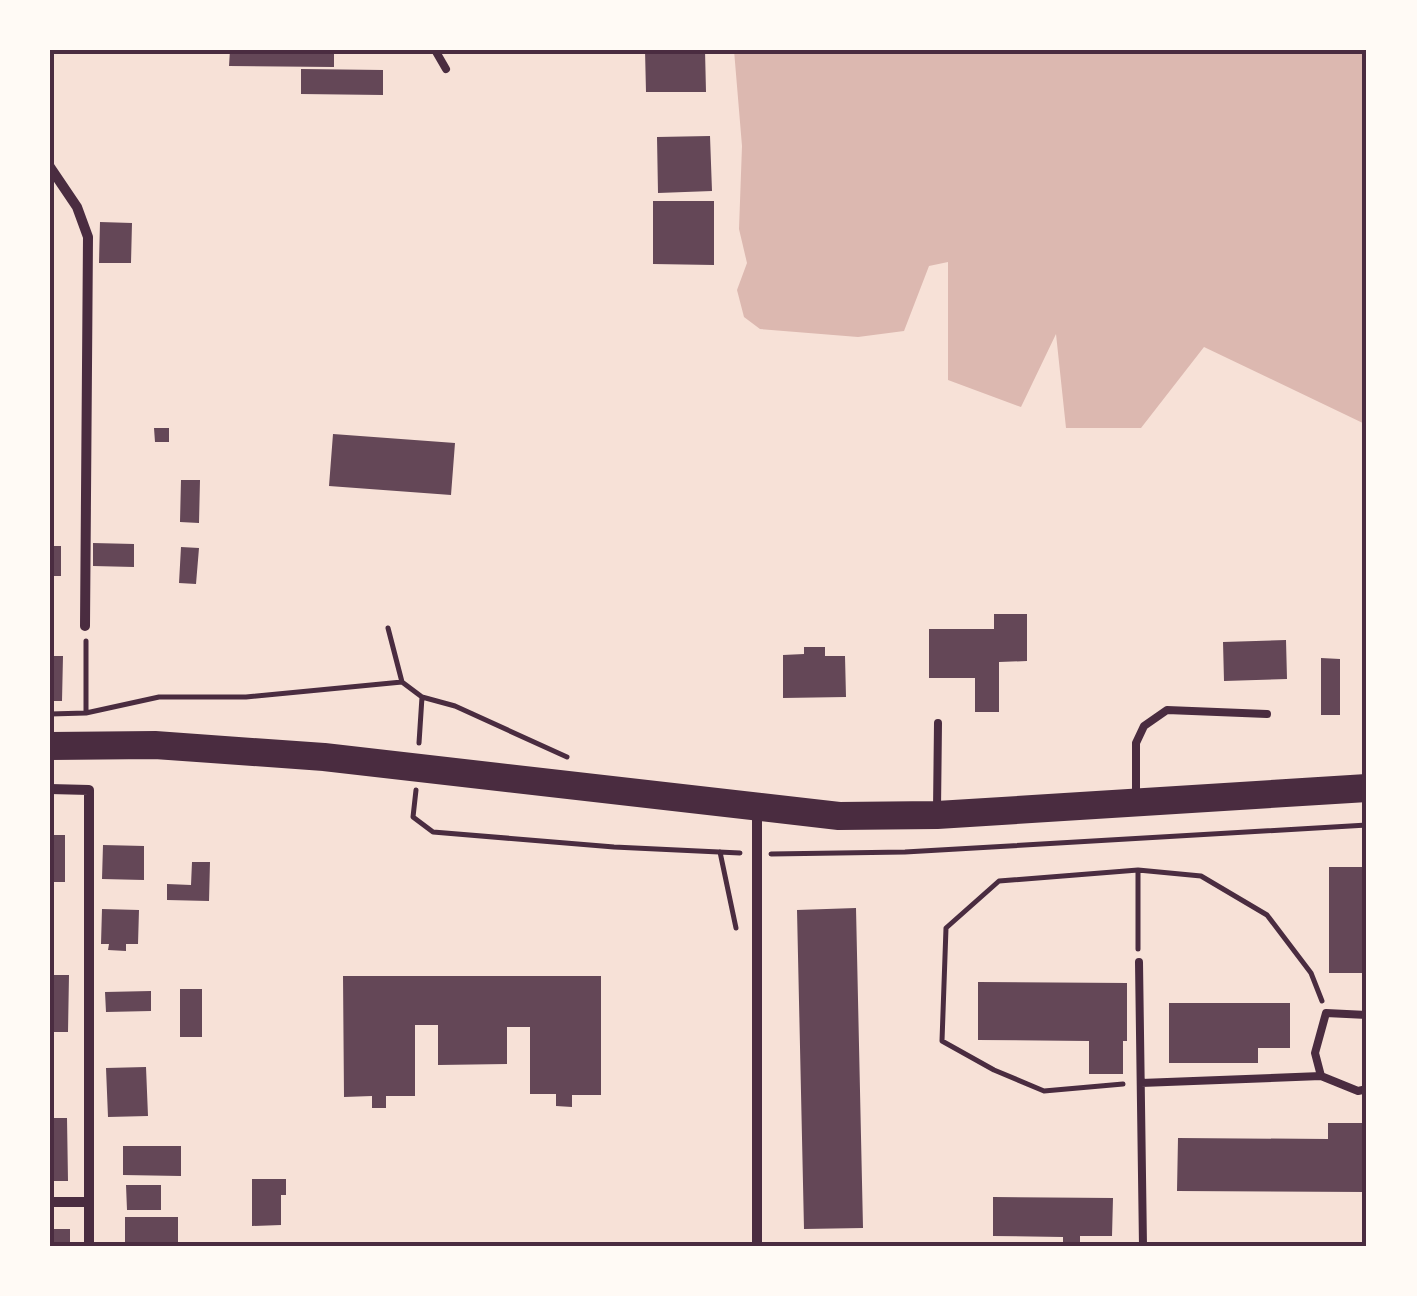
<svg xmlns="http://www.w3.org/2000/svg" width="1417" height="1296" font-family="Manrope,sans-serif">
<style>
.water{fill:#dcb8b0}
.building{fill:#644757}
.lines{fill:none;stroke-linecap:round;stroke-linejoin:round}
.path{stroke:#4a2c40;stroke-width:5}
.service{stroke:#4a2c40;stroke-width:8}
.minor{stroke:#4a2c40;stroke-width:10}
.trunk{stroke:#4a2c40;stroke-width:28}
.neatline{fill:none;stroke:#4a2c40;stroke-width:4}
</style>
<rect width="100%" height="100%" fill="#f7e1d7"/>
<path class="water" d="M734 50H1367V425L1204 347 1141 428H1066L1056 334 1021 407 948 380V262L929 266 904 331 858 337 760 329 744 317 737 290 747 263 739 229 742 146Z"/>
<path class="building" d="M230 50H334V67L229 66Z
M645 50H705L706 92H646Z
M301 69 383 70V95L301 94Z
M710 136 712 191 658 193 657 137Z
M653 201H714V265L653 264Z
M100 222 132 223 131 263H99Z
M154 428H169V442H155Z
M333 434 455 443 451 495 329 486Z
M181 480H200L199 523 180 522Z
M93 543 134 544V567L93 566Z
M50 546H61V576H50Z
M181 547 199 548 196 584 179 583Z
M994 614H1027V661L999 662V712H975V678H929V629H994Z
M1286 640 1287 679 1224 681 1223 642Z
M804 647H825V656H845L846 697 783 698V655L804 654Z
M50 656H63L62 701H50Z
M1321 658 1340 659V715H1321Z
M50 835H65V882H50Z
M103 845 144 846V880L102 879Z
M192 862H210L209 901 167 900V884L191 885Z
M1329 867H1367V973H1329Z
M856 908 863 1228 804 1229 797 910Z
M102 909 139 910 138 944H126V951L108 950 109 944H101Z
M50 975H69L68 1032H50Z
M343 976H601V1095H572V1107L556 1106V1094H530V1027H507V1064L438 1065V1025H415V1096H386V1108H372V1096L344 1097Z
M978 982 1127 983V1041H1123V1074H1089V1041L978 1040Z
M180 989H202V1037H180Z
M151 991V1011L106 1012 105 992Z
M1169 1003H1290V1048H1258V1063H1169Z
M146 1067 148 1116 108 1117 106 1068Z
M50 1118H67L68 1181H50Z
M1328 1123H1367V1192L1177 1191 1178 1138 1328 1139Z
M123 1146H181V1176L123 1175Z
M252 1179H286V1195H281V1225L252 1226Z
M126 1185H161V1210H127Z
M993 1197 1113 1198 1112 1236H1080V1246H1063V1237L993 1236Z
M125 1217H178V1246H125Z
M50 1229H70V1246H50Z"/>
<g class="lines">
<path class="path" d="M388 628 402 682
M86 641V713
M422 697 455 706 567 757
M50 714 86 713 159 697H246L402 682 422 697 419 743
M416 790 413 817 433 832 614 847 740 853
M720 852 736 928
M771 854 905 852 1367 825
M1138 870V949
M1123 1084 1044 1091 994 1070 942 1041 946 928 999 881 1138 870 1201 876 1267 915 1311 973 1322 1001"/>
<path class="service" d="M435 50 446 69
M1136 798V743L1144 726 1167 710 1267 714
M937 810 938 723
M1139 962 1143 1246
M1321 1076 1315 1053 1326 1013 1367 1015
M1141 1083 1321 1076 1358 1091 1367 1089"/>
<path class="minor" d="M50 167 77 207 88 237 85 626
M50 789 89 790V1246
M757 808V1246
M50 1202H88"/>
<path class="trunk" d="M50 746 155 745 324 757 839 816 937 815 1367 788"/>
</g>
<rect width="1417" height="1296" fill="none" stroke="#fffaf5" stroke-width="105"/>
<rect x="52" y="52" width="1312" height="1192" class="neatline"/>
</svg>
